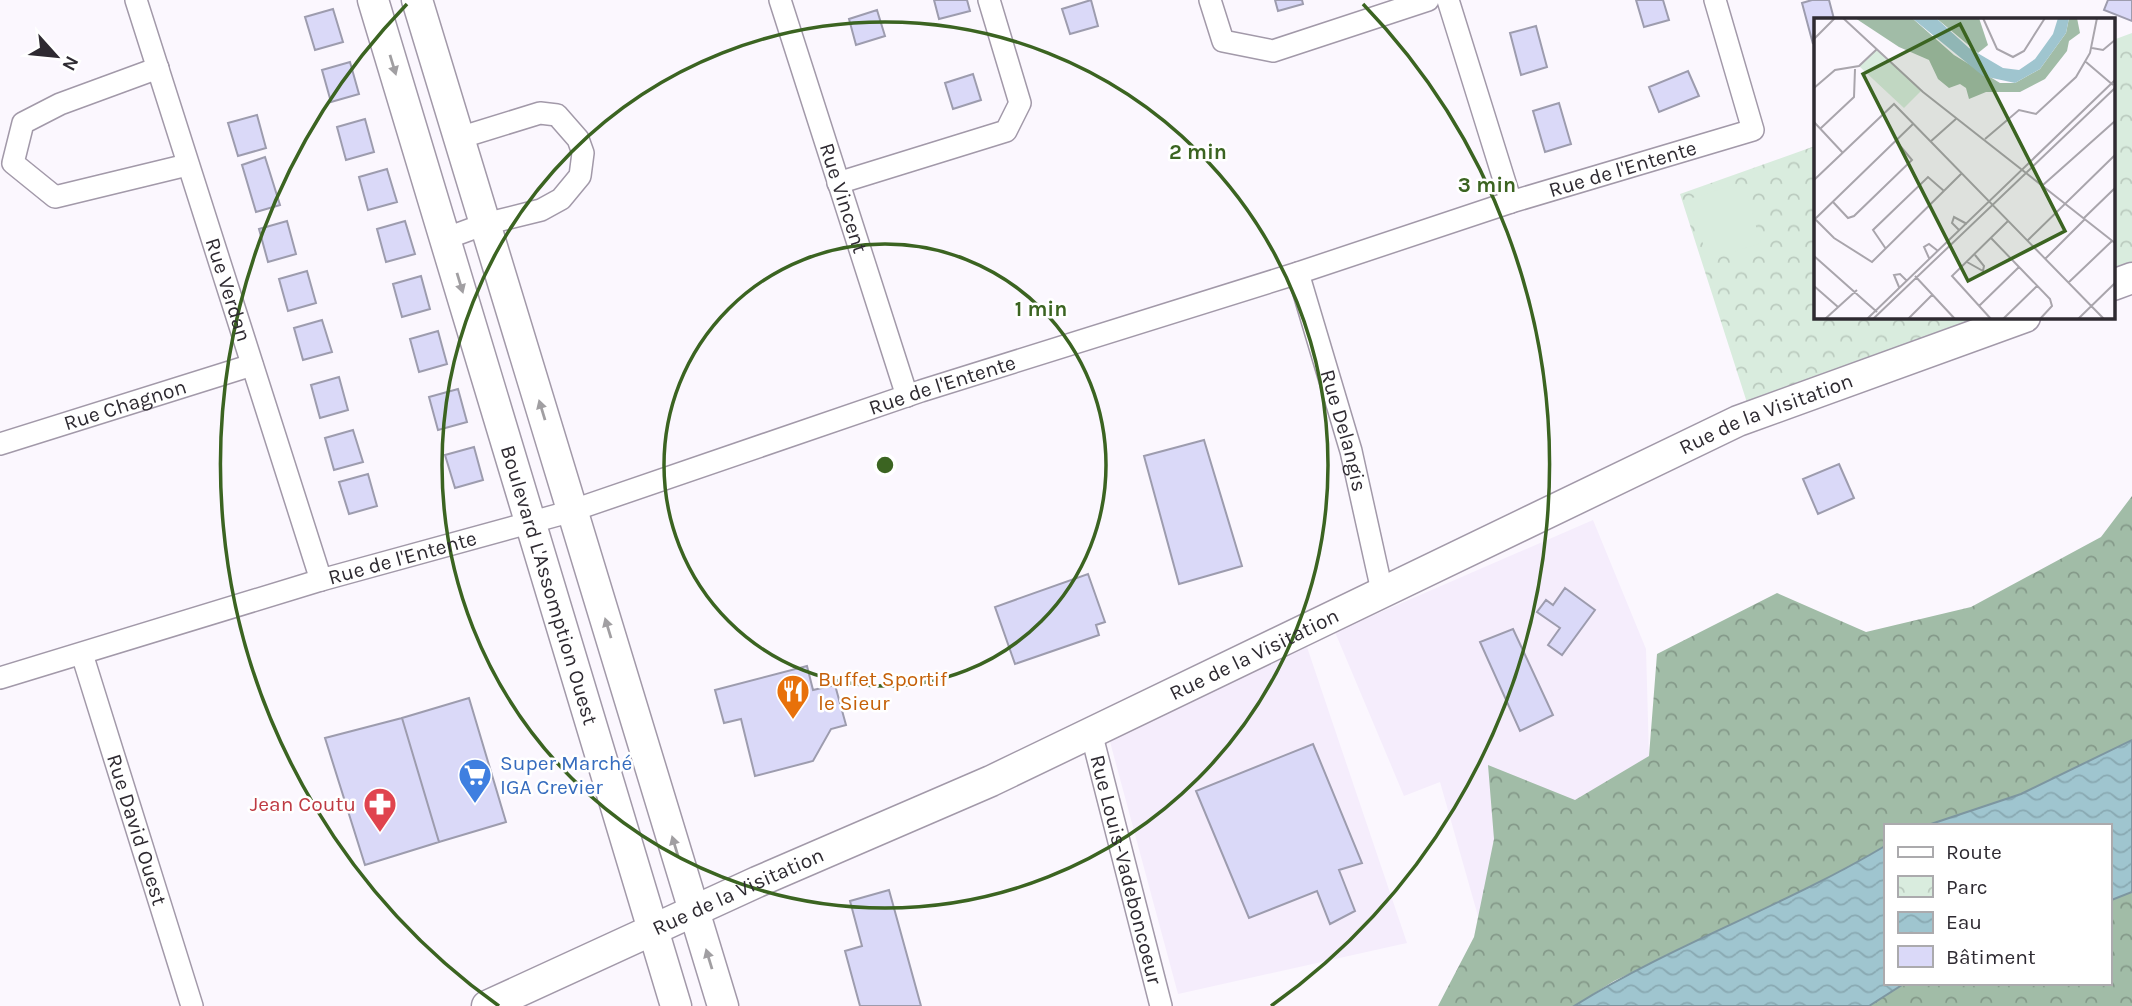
<svg xmlns="http://www.w3.org/2000/svg" width="2132" height="1006" font-family="Karla,sans-serif">
<style>
.built{fill:#f5edfc}
.forest{fill:url(#forest-crowns)}
.park{fill:url(#park-crowns)}
.garden{fill:#d9ecde}
.water{fill:url(#water-waves);stroke:#7d96a0;stroke-width:2}
.building{fill:#dad9f8;stroke:#9d9cae;stroke-width:2}
.lines{fill:none;stroke-linecap:round;stroke-linejoin:round}
.street-casing{stroke:#a299a9;stroke-width:24}
.secondary-casing{stroke:#a299a9;stroke-width:33}
.street{stroke:#fff;stroke-width:21}
.secondary{stroke:#fff;stroke-width:30}
.oneway{fill:#a19fa2}
.ring{fill:none;stroke:#3b6421;stroke-width:3.5}
.labels{text-anchor:middle;stroke-width:5;stroke-linejoin:round;paint-order:stroke}
.street-label{font-size:21px;fill:#2e2a31;stroke:#fff}
.food-label{font-size:21px;fill:#c56008;stroke:#fff;text-anchor:start}
.shop-label{font-size:21px;fill:#366cbe;stroke:#fff;text-anchor:start}
.health-label{font-size:21px;fill:#be3a42;stroke:#fff;text-anchor:end}
.inset-road{fill:none;stroke:#a9a5ac;stroke-width:2}
.view{fill:#3b6421;fill-opacity:0.15;stroke:#3b6421;stroke-width:3.5}
.inset-edge{fill:none;stroke:#2e2a31;stroke-width:3.5}
.centre{fill:#3b6421;stroke:#fff;stroke-width:3.5}
.ring-label{font-size:21px;text-anchor:middle;font-weight:bold;fill:#3b6421;stroke:#fff;stroke-width:5;stroke-linejoin:round;paint-order:stroke}
</style>
<defs>
<pattern id="forest-crowns" width="20" height="18" patternUnits="userSpaceOnUse" patternTransform="scale(1.75)"><rect width="20" height="18" fill="#a1bca7"/><path d="M2 6a3 3 0 1 1 6 0M12 15a3 3 0 1 1 6 0" fill="none" stroke="#849989"/></pattern>
<pattern id="park-crowns" width="20" height="18" patternUnits="userSpaceOnUse" patternTransform="scale(1.75)"><rect width="20" height="18" fill="#d9ecde"/><path d="M2 6a3 3 0 1 1 6 0M12 15a3 3 0 1 1 6 0" fill="none" stroke="#bbcbbf"/></pattern>
<pattern id="water-waves" width="16" height="10" patternUnits="userSpaceOnUse" patternTransform="scale(1.75)"><rect width="16" height="10" fill="#9fc5cf"/><path d="M0 5q4-4 8 0t8 0" fill="none" stroke="#89a9b2"/></pattern>
</defs>
<rect width="100%" height="100%" fill="#fbf7fe"/>
<path class="built" d="M1593 520 1646 649 1649 756 1489 955 1440 782 1404 796 1335 632Z
M1307 647 1407 943 1178 994 1109 738Z"/>
<path class="forest" d="M2132 496V740L2021 794 1925 826H1885V846L1837 874 1614 981 1574 1006H1438L1474 937 1494 839 1488 765 1575 800 1649 756 1657 654 1777 593 1866 632 1971 607 2101 537Z
M2132 892V1006H1869L1905 983H2109V901Z"/>
<path class="park" d="M2132 33V276L2113 283V40Z
M1815 146V317H2019L1750 412 1680 194Z"/>
<path class="garden" d="M1743 182 1761 243 1708 260 1689 199Z"/>
<path class="water" d="M2132 740V892L2109 901V826H1925L2021 794Z
M1885 846V983H1905L1869 1006H1574C1673 944 1785 906 1885 846Z"/>
<path class="building" d="M934 0H967L970 11 939 19Z
M1091 0 1098 26 1070 34 1062 9Z
M1275 0H1302L1303 4 1278 11Z
M1636 0H1663L1669 20 1644 27Z
M1812 0H1829L1834 19H1815L1813 44 1802 3Z
M2108 0H2132V21L2104 10Z
M333 9 343 42 315 50 305 17Z
M877 10 885 36 856 45 849 19Z
M1536 26 1547 67 1521 75 1510 33Z
M350 62 359 94 331 102 322 70Z
M1688 71 1699 96 1659 112 1649 87Z
M973 74 981 100 953 109 945 83Z
M1559 103 1571 144 1545 152 1533 111Z
M257 115 266 148 238 156 228 123Z
M365 119 374 152 346 160 337 127Z
M265 157 280 205 256 212 242 165Z
M387 169 397 202 368 210 359 177Z
M287 221 296 254 268 262 259 229Z
M405 221 415 254 386 262 377 229Z
M307 271 316 303 288 311 279 279Z
M421 276 430 309 402 317 393 284Z
M322 320 332 352 303 360 294 328Z
M438 331 447 364 419 372 410 339Z
M339 377 348 410 320 418 311 385Z
M458 389 467 422 438 430 429 397Z
M353 430 363 462 334 470 325 438Z
M1204 440 1242 566 1179 584 1144 456Z
M474 447 483 480 455 488 445 455Z
M1839 464 1854 498 1818 514 1803 479Z
M368 474 377 506 349 514 339 482Z
M1088 574 1105 622 1096 625 1099 635 1015 664 995 607Z
M1565 588 1595 610 1562 655 1548 645 1560 628 1537 612 1546 600 1553 605Z
M1513 629 1553 715 1520 731 1480 642Z
M807 666 813 690 835 685 846 725 831 729 813 761 755 776 741 719 724 723 715 690Z
M469 698 506 822 439 842 402 718Z
M402 718 439 842 365 865 325 738Z
M1313 744 1362 863 1339 870 1355 911 1330 924 1317 891 1249 918 1196 791Z
M889 890 921 1006H860L845 951 862 946 850 901Z"/>
<g class="lines">
<defs>
<g id="street">
<path id="s1" d="M136 0 321 580"/>
<path id="s2" d="M780 0 907 396"/>
<path d="M1210 0 1223 41 1273 51 1428 0"/>
<path d="M1448 0 1511 202"/>
<path d="M158 68 60 104 23 123 13 163 55 197 187 165"/>
<path d="M838 183 1006 131 1020 103 989 0"/>
<path d="M447 238 485 224 541 210 561 199 580 176 583 153 578 139 557 115 540 113 459 138"/>
<path id="s3" d="M1298 273 1351 451 1382 591"/>
<path id="s4" d="M0 444 252 365"/>
<path id="s5" d="M82 654 192 1006"/>
<path id="s6" d="M0 678 321 580 565 513 921 391 1298 273 1511 202 1753 130 1715 0"/>
<path id="s7" d="M1091 732 1161 1006"/>
</g>
<g id="secondary">
<path id="s8" d="M373 0 676 1006"/>
<path d="M417 0 723 1006"/>
<path d="M2113 285 2132 278"/>
<path id="s9" d="M487 1006 757 882 991 781 1738 421 2025 317"/>
</g>
</defs>
<use href="#street" class="street-casing"/>
<use href="#secondary" class="secondary-casing"/>
<use href="#street" class="street"/>
<use href="#secondary" class="secondary"/>
</g>
<defs><path id="oneway-solid" d="M-6-.8H1V-3.2L6.5 0L1 3.2V.8H-6Z" transform="scale(1.75)"/></defs>
<g class="oneway">
<use href="#oneway-solid" transform="translate(393 65) rotate(73)"/>
<use href="#oneway-solid" transform="translate(460 283) rotate(73)"/>
<use href="#oneway-solid" transform="translate(542 410) rotate(-107)"/>
<use href="#oneway-solid" transform="translate(608 628) rotate(-107)"/>
<use href="#oneway-solid" transform="translate(675 846) rotate(-107)"/>
<use href="#oneway-solid" transform="translate(709 959) rotate(-107)"/>
</g>
<g class="ring">
<circle cx="885" cy="465" r="221"/>
<circle cx="885" cy="465" r="443"/>
<path d="M499 1006A664 664 0 0 1 407 4M1363 4A664 664 0 0 1 1271 1006"/>
</g>
<defs>
<symbol id="restaurant-pin" viewBox="-11 -11 22 30"><path d="M0 17L-7.5 6A9.5 9.5 0 1 1 7.5 6Z" fill="#e8710a" stroke="#fff"/><path d="M-5-6h1v4h1v-4h1v4h1v-4h1v5L-1.5 .5V6h-2V.5L-5-1ZM5-6V6H3V1.5H1.5Q1.5-4 5-6Z" fill="#fff"/></symbol>
<symbol id="supermarket-pin" viewBox="-11 -11 22 30"><path d="M0 17L-7.5 6A9.5 9.5 0 1 1 7.5 6Z" fill="#3f7fe0" stroke="#fff"/><path d="M-6-5.5h2.5l.6 2H6L4.5 2H-2.5L-4.4-4H-6ZM-1.5 3.2a1.3 1.3 0 1 0 .1 0ZM3 3.2a1.3 1.3 0 1 0 .1 0Z" fill="#fff"/></symbol>
<symbol id="pharmacy-pin" viewBox="-11 -11 22 30"><path d="M0 17L-7.5 6A9.5 9.5 0 1 1 7.5 6Z" fill="#e0444e" stroke="#fff"/><path d="M-2-6h4v4h4v4h-4v4h-4v-4h-4v-4h4Z" fill="#fff"/></symbol>
</defs>
<g fill-rule="evenodd">
<use href="#restaurant-pin" x="774" y="672" width="38" height="52"/>
<use href="#supermarket-pin" x="456" y="756" width="38" height="52"/>
<use href="#pharmacy-pin" x="361" y="785" width="38" height="52"/>
</g>
<g class="labels">
<g class="street-label">
<text dy="7" stroke="none"><textPath href="#s6" startOffset="1701">Rue de l'Entente</textPath></text>
<text dy="7" stroke="none"><textPath href="#s2" startOffset="208">Rue Vincent</textPath></text>
<text dy="7" stroke="none"><textPath href="#s1" startOffset="304">Rue Verdan</textPath></text>
<text dy="7" stroke="none"><textPath href="#s6" startOffset="987">Rue de l'Entente</textPath></text>
<text dy="7" stroke="none"><textPath href="#s4" startOffset="131">Rue Chagnon</textPath></text>
<text dy="7" stroke="none"><textPath href="#s9" startOffset="1410">Rue de la Visitation</textPath></text>
<text dy="7" stroke="none"><textPath href="#s3" startOffset="164">Rue Delangis</textPath></text>
<text dy="7" stroke="none"><textPath href="#s6" startOffset="420">Rue de l'Entente</textPath></text>
<text dy="7" stroke="none"><textPath href="#s8" startOffset="611">Boulevard L'Assomption Ouest</textPath></text>
<text dy="7" stroke="none"><textPath href="#s9" startOffset="844">Rue de la Visitation</textPath></text>
<text dy="7" stroke="none"><textPath href="#s5" startOffset="184">Rue David Ouest</textPath></text>
<text dy="7" stroke="none"><textPath href="#s7" startOffset="142">Rue Louis-Vadeboncoeur</textPath></text>
<text dy="7" stroke="none"><textPath href="#s9" startOffset="276">Rue de la Visitation</textPath></text>
</g>
<g class="food-label">
<text x="818" y="686">Buffet Sportif<tspan x="818" dy="24">le Sieur</tspan></text>
</g>
<g class="shop-label">
<text x="500" y="770">Super Marché<tspan x="500" dy="24">IGA Crevier</tspan></text>
</g>
<g class="health-label">
<text x="356" y="811">Jean Coutu</text>
</g>
</g>
<g transform="translate(1814 18)">
<rect width="301" height="301" fill="#fbf7fe"/>
<path d="M41 0H98L140 37 186 65H201L226 51 252 15 255 0H263L266 15 255 23 253 33 231 61 206 74H172L155 81 152 70 146 66 135 70 124 61 115 42 85 29ZM122 0H165L174 27 164 35Z" fill="#a1bca7"/>
<path d="M63 31 107 73 90 90 45 48Z" fill="#d9ecde"/>
<path d="M98 0H122L155 30 189 50 205 52 221 41 239 16 244 0H255L252 15 226 51 201 65 169 58Z" fill="#9fc5cf"/>
<path class="inset-road" d="M29 0 109 74 301 225M169 0 183 31 199 39 210 33 231 0M0 21 21 0M278 30 289 32 301 22M272 44 299 67M0 70 21 52 45 48 63 31M0 104 29 135M7 110 40 79 41 51M171 121 205 92 222 96 262 59 276 35 283 0M116 124 143 100M0 162 80 86 290 301M229 167 301 103M19 184 34 200 40 198 98 142 82 123M0 200 20 220 58 244 148 155M270 200 301 170M1 201 99 106M145 212 138 205 140 199 153 206M177 220 236 281 238 288 226 301M213 223 301 137M72 231 59 212 114 159 130 173M0 238 63 294M115 240 110 229 115 226 124 233M231 241 271 201M153 244 169 253 170 248 161 237M101 258 141 301M254 265 298 223M0 268 24 289M85 269 80 257 86 256 93 263M165 288 205 249M11 301 43 272M53 301 301 62M59 301 301 70M94 301 118 277M177 301 138 258 194 203M189 301 223 268M264 301 301 265"/>
<path class="view" d="M146 6 251 213 154 263 49 56Z"/>
<rect width="301" height="301" class="inset-edge"/>
</g>
<circle cx="885" cy="465" r="10" class="centre"/>
<g class="ring-label">
<text x="1198" y="159">2 min</text>
<text x="1487" y="192">3 min</text>
<text x="1041" y="316">1 min</text>
</g>
<rect x="1884" y="824" width="228" height="161" fill="#ffffff" stroke="#abaaad" stroke-width="2"/>
<rect x="1898" y="847" width="35" height="10" fill="#ffffff" stroke="#abaaad" stroke-width="2"/>
<text x="1946" y="859" font-size="21" fill="#2e2a31">Route</text>
<rect x="1898" y="876" width="35" height="21" fill="url(#park-crowns)" stroke="#abaaad" stroke-width="2"/>
<text x="1946" y="894" font-size="21" fill="#2e2a31">Parc</text>
<rect x="1898" y="912" width="35" height="21" fill="url(#water-waves)" stroke="#abaaad" stroke-width="2"/>
<text x="1946" y="929" font-size="21" fill="#2e2a31">Eau</text>
<rect x="1898" y="946" width="35" height="21" fill="#dad9f8" stroke="#abaaad" stroke-width="2"/>
<text x="1946" y="964" font-size="21" fill="#2e2a31">Bâtiment</text>
<g transform="translate(56 56) rotate(117)" stroke="#ffffff" stroke-width="5" paint-order="stroke">
<path d="M0-5L12 26L0 18L-12 26Z" fill="#2e2a31"/>
<text y="-10" font-size="19" font-weight="bold" text-anchor="middle" fill="#2e2a31">N</text>
</g>
</svg>
